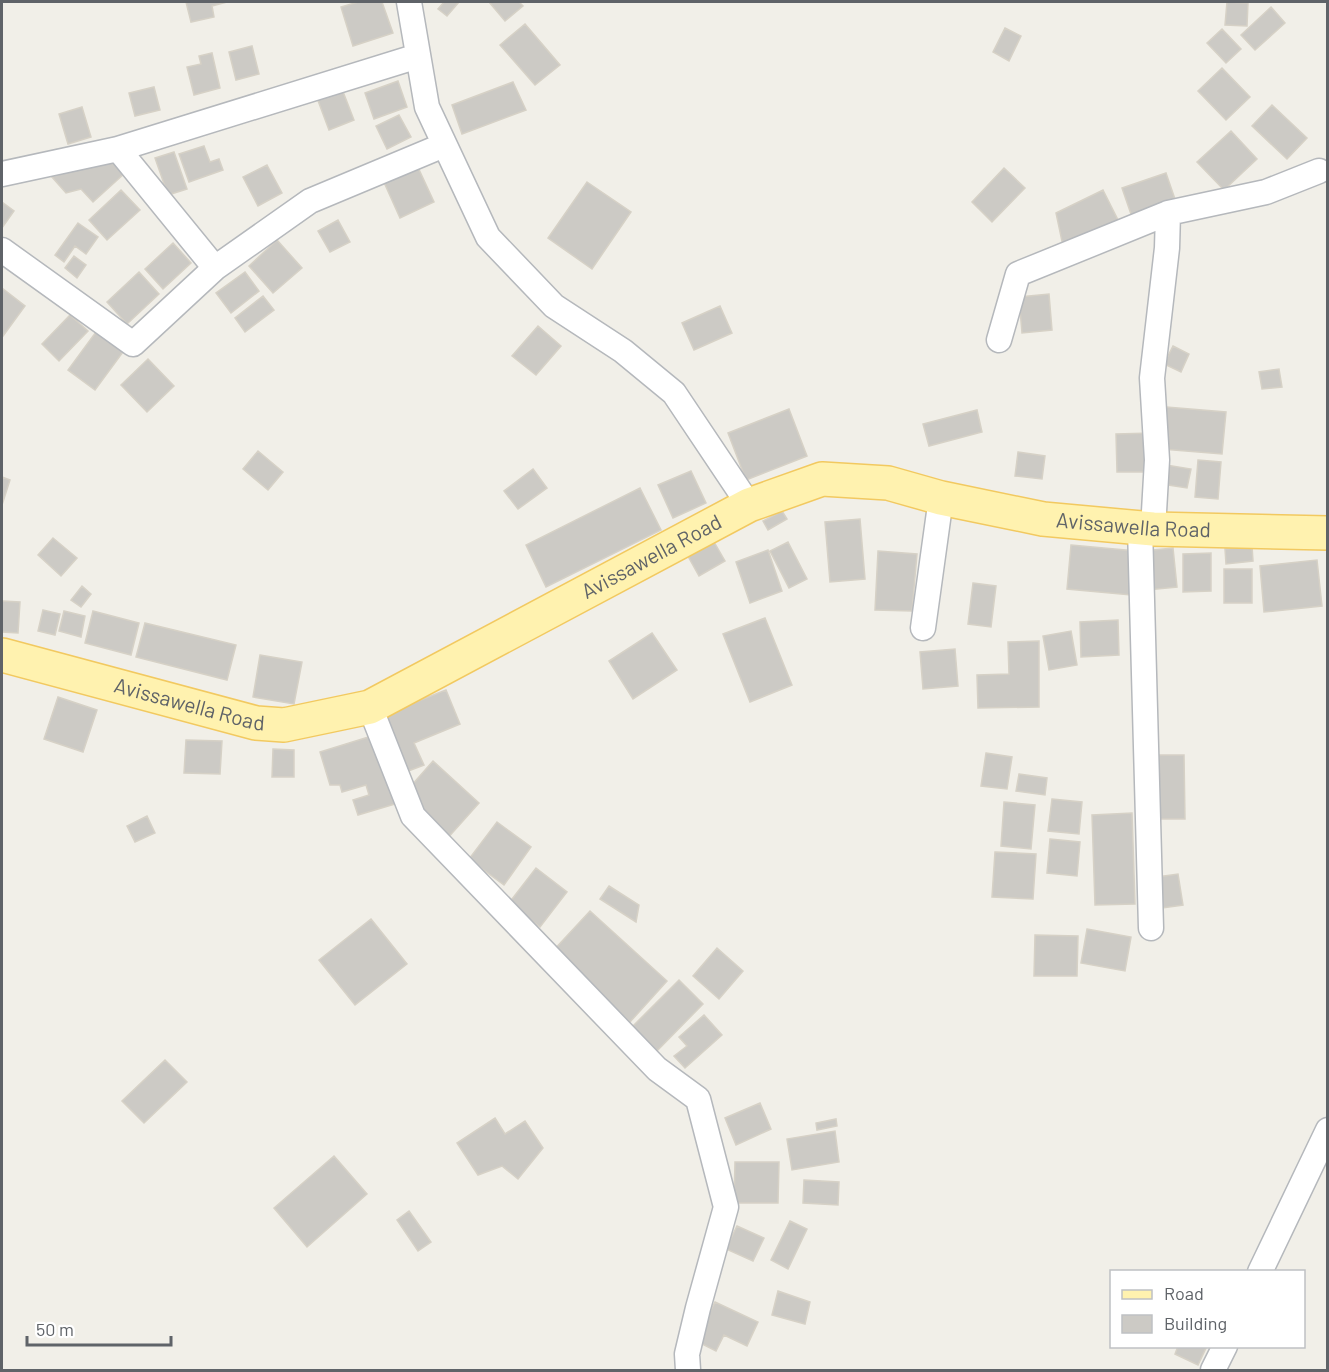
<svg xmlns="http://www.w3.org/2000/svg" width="1329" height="1372" font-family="Barlow,sans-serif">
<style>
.building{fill:#cccac5;stroke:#d6d1c6;stroke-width:1.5}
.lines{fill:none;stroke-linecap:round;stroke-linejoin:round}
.street-casing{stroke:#b5b8bc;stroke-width:27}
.primary-casing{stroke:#f2c960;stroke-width:36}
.street{stroke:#fff;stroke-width:24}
.primary{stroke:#fff2af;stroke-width:33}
.labels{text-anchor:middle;stroke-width:4.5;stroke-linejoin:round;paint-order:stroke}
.street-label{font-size:21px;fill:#5f6368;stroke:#fff}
</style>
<rect width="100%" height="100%" fill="#f1efe8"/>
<path class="building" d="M186 2H227L212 6 214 17 191 22Z
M358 2H382L393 33 353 46 341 7Z
M444 2H459L447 16 438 9Z
M489 2H519L523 6 505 21Z
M1227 2 1248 3 1247 26 1225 25Z
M1271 7 1285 23 1255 50 1241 35Z
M525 24 560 65 535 85 500 45Z
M1005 28 1021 36 1009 61 993 52Z
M1222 29 1241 49 1226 63 1207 43Z
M252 46 259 74 236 80 229 52Z
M212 53 220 88 194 95 187 67 201 64 199 56Z
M1222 68 1250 97 1226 120 1198 91Z
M398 81 407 107 374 119 365 93Z
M513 82 526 110 462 134 452 105Z
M154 87 160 110 135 116 129 93Z
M342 89 354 120 329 130 317 98Z
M1272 105 1307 138 1287 159 1252 126Z
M82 107 91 137 68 144 59 114Z
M399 115 411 137 387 149 376 126Z
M1231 131 1257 159 1224 190 1197 162Z
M204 146 210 162 219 159 223 170 189 182 179 154Z
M174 152 187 189 168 195 155 158Z
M109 154 125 173 93 202 81 189 66 193 52 177 100 162Z
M416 163 434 202 400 218 382 178Z
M267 165 282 193 258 206 243 177Z
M1004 168 1025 188 992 222 972 202Z
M1166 173 1176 202 1132 217 1122 188Z
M587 182 631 212 592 269 548 238Z
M121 190 140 210 107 240 89 220Z
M1103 190 1118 220 1063 246 1056 213Z
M2 202 14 211 2 228Z
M338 220 350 242 330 252 318 231Z
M78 223 98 237 86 254 75 246 64 262 55 255Z
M277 240 302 268 273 293 249 266Z
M173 243 191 263 163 289 145 269Z
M74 256 86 265 77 278 65 268Z
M139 272 159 294 127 324 107 302Z
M245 272 259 291 231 313 216 293Z
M2 288 25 306 3 336 2 335Z
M1049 294 1052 330 1022 333 1019 297Z
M263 296 274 310 245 332 235 318Z
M720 306 732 333 694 350 682 323Z
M70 315 88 331 59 361 42 344Z
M538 326 561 346 536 375 512 356Z
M96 332 123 352 95 390 68 370Z
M1173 346 1189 354 1181 372 1164 364Z
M148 359 174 386 147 412 121 385Z
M1279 369 1282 387 1262 389 1259 372Z
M1166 407 1226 412 1222 454 1162 449Z
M789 409 807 456 746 480 728 433Z
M977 410 982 432 929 446 923 424Z
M1152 433V472H1117L1116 434Z
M258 451 283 472 268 490 243 469Z
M1018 452 1045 456 1042 479 1015 476Z
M1198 460 1221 462 1218 499 1195 497Z
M1160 464 1191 469 1187 488 1162 484Z
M533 469 547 488 518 509 504 491Z
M691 471 706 503 673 518 658 485Z
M2 477 10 480 2 505Z
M640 488 661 530 546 587 526 545Z
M782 511 787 519 768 530 763 521Z
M860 519 865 579 830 582 825 522Z
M710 535 725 561 699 576 684 549Z
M53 538 77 558 61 576 38 555Z
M788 542 807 579 789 588 770 551Z
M1071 545 1136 551 1131 595 1067 589Z
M1252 546 1253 561 1226 564 1225 549Z
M1173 548 1177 587 1147 590 1143 551Z
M768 550 782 591 750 603 736 562Z
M878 551 917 554 912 611 875 610Z
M1211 553V591L1183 592V554Z
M1317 560 1322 606 1264 612 1260 566Z
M1224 569H1252V603H1224Z
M973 583 996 586 991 627 968 624Z
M82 586 91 594 81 607 71 600Z
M2 601 20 602 18 633 2 632Z
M43 610 60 614 55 635 38 631Z
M64 611 85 616 81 637 59 631Z
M93 611 139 623 131 655 85 643Z
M765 618 792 685 750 702 723 634Z
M1118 620 1119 655 1081 657 1080 622Z
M145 623 236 645 227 680 136 657Z
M1071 631 1077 665 1049 670 1043 636Z
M652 633 677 670 633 699 609 661Z
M1039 641V707L978 708 977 675 1009 674 1008 642Z
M955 649 958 686 923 689 920 652Z
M260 655 302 662 294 704 253 697Z
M446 690 460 724 414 743 424 765 403 773 380 716Z
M58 697 97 710 83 752 44 739Z
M375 735 395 804 358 815 353 800 369 795 366 785 342 792 340 785H330L320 752Z
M186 740 222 741 220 774 184 773Z
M273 749 294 750V777H272Z
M986 753 1012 757 1007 789 981 786Z
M1159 755H1184L1185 819H1160Z
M433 761 479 803 446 840 413 804 411 786Z
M1019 774 1047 778 1045 795 1016 791Z
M1052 799 1082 802 1079 834 1048 831Z
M1004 802 1035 805 1031 849 1001 846Z
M1132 813 1135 904 1095 905 1092 815Z
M147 816 155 833 135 842 127 826Z
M497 822 531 847 504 885 469 859Z
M1050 839 1080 842 1077 876 1047 873Z
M995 852 1036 854 1033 899 992 897Z
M536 868 567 892 540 927 509 903Z
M1178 874 1183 905 1155 909 1150 878Z
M609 886 639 905 636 922 600 899Z
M590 911 667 981 630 1022 552 952Z
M371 919 407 964 355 1005 319 960Z
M1087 929 1131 937 1125 971 1081 963Z
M1035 935 1078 936 1077 976H1034Z
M717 948 743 971 719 999 693 976Z
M679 980 703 1004 655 1053 631 1028Z
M704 1015 722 1035 685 1068 674 1056 687 1046 679 1037Z
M165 1060 187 1082 144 1123 122 1101Z
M760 1103 771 1129 736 1145 725 1118Z
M495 1118 505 1134 525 1121 543 1148 518 1179 502 1166 478 1175 457 1143Z
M836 1119 837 1126 817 1130 816 1123Z
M835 1131 839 1162 792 1170 787 1139Z
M334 1156 367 1194 307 1247 274 1208Z
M735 1162H779L778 1203H734Z
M804 1180 839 1182 838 1205 803 1203Z
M409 1211 431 1242 418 1251 397 1220Z
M790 1221 807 1229 788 1269 771 1260Z
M737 1226 764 1238 753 1261 726 1249Z
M778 1291 810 1302 805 1324 772 1315Z
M715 1302 758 1322 747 1346 724 1335 716 1351 696 1341Z
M1178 1346H1207L1198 1365 1175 1354Z"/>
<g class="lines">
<defs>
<path id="street" d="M409 2 427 107 488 237 554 306 623 351 674 393 749 505
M2 174 118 149 418 56
M2 250 133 344 215 268 118 149
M215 268 310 201 444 145
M999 340 1018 274 1168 213 1266 192 1319 171
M1140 528 1151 928
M1153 529 1157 460 1152 378 1167 248 1168 213
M923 628 941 498
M370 707 413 816 657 1069 698 1099 726 1207 698 1308 687 1354 688 1370
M1260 1272 1328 1130
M1213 1370 1225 1346"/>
<g id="primary">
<path id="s1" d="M2 655 256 723 284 725 370 707 749 505 822 479 888 483 941 498 1043 519 1153 529 1328 533"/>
</g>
</defs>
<use href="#street" class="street-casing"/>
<use href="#primary" class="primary-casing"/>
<use href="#street" class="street"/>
<use href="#primary" class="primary"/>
</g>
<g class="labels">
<g class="street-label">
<text dy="7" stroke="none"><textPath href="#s1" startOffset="1202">Avissawella Road</textPath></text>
<text dy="7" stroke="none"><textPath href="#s1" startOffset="698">Avissawella Road</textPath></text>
<text dy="7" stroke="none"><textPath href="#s1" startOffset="194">Avissawella Road</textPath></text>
</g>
</g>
<rect width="1329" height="1372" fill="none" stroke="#5f6368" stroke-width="6"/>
<rect x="1110" y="1270" width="195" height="78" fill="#ffffff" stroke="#bfc1c3" stroke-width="1.5"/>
<rect x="1122" y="1290" width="30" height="9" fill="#fff2af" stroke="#bfc1c3" stroke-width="1.5"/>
<text x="1164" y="1300" font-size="18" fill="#5f6368">Road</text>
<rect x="1122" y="1315" width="30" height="18" fill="#cccac5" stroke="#bfc1c3" stroke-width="1.5"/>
<text x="1164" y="1330" font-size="18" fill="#5f6368">Building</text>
<path d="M27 1336v9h144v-9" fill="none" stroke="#5f6368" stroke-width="3"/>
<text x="36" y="1336" font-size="18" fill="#5f6368" stroke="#ffffff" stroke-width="4.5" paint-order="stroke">50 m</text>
</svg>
